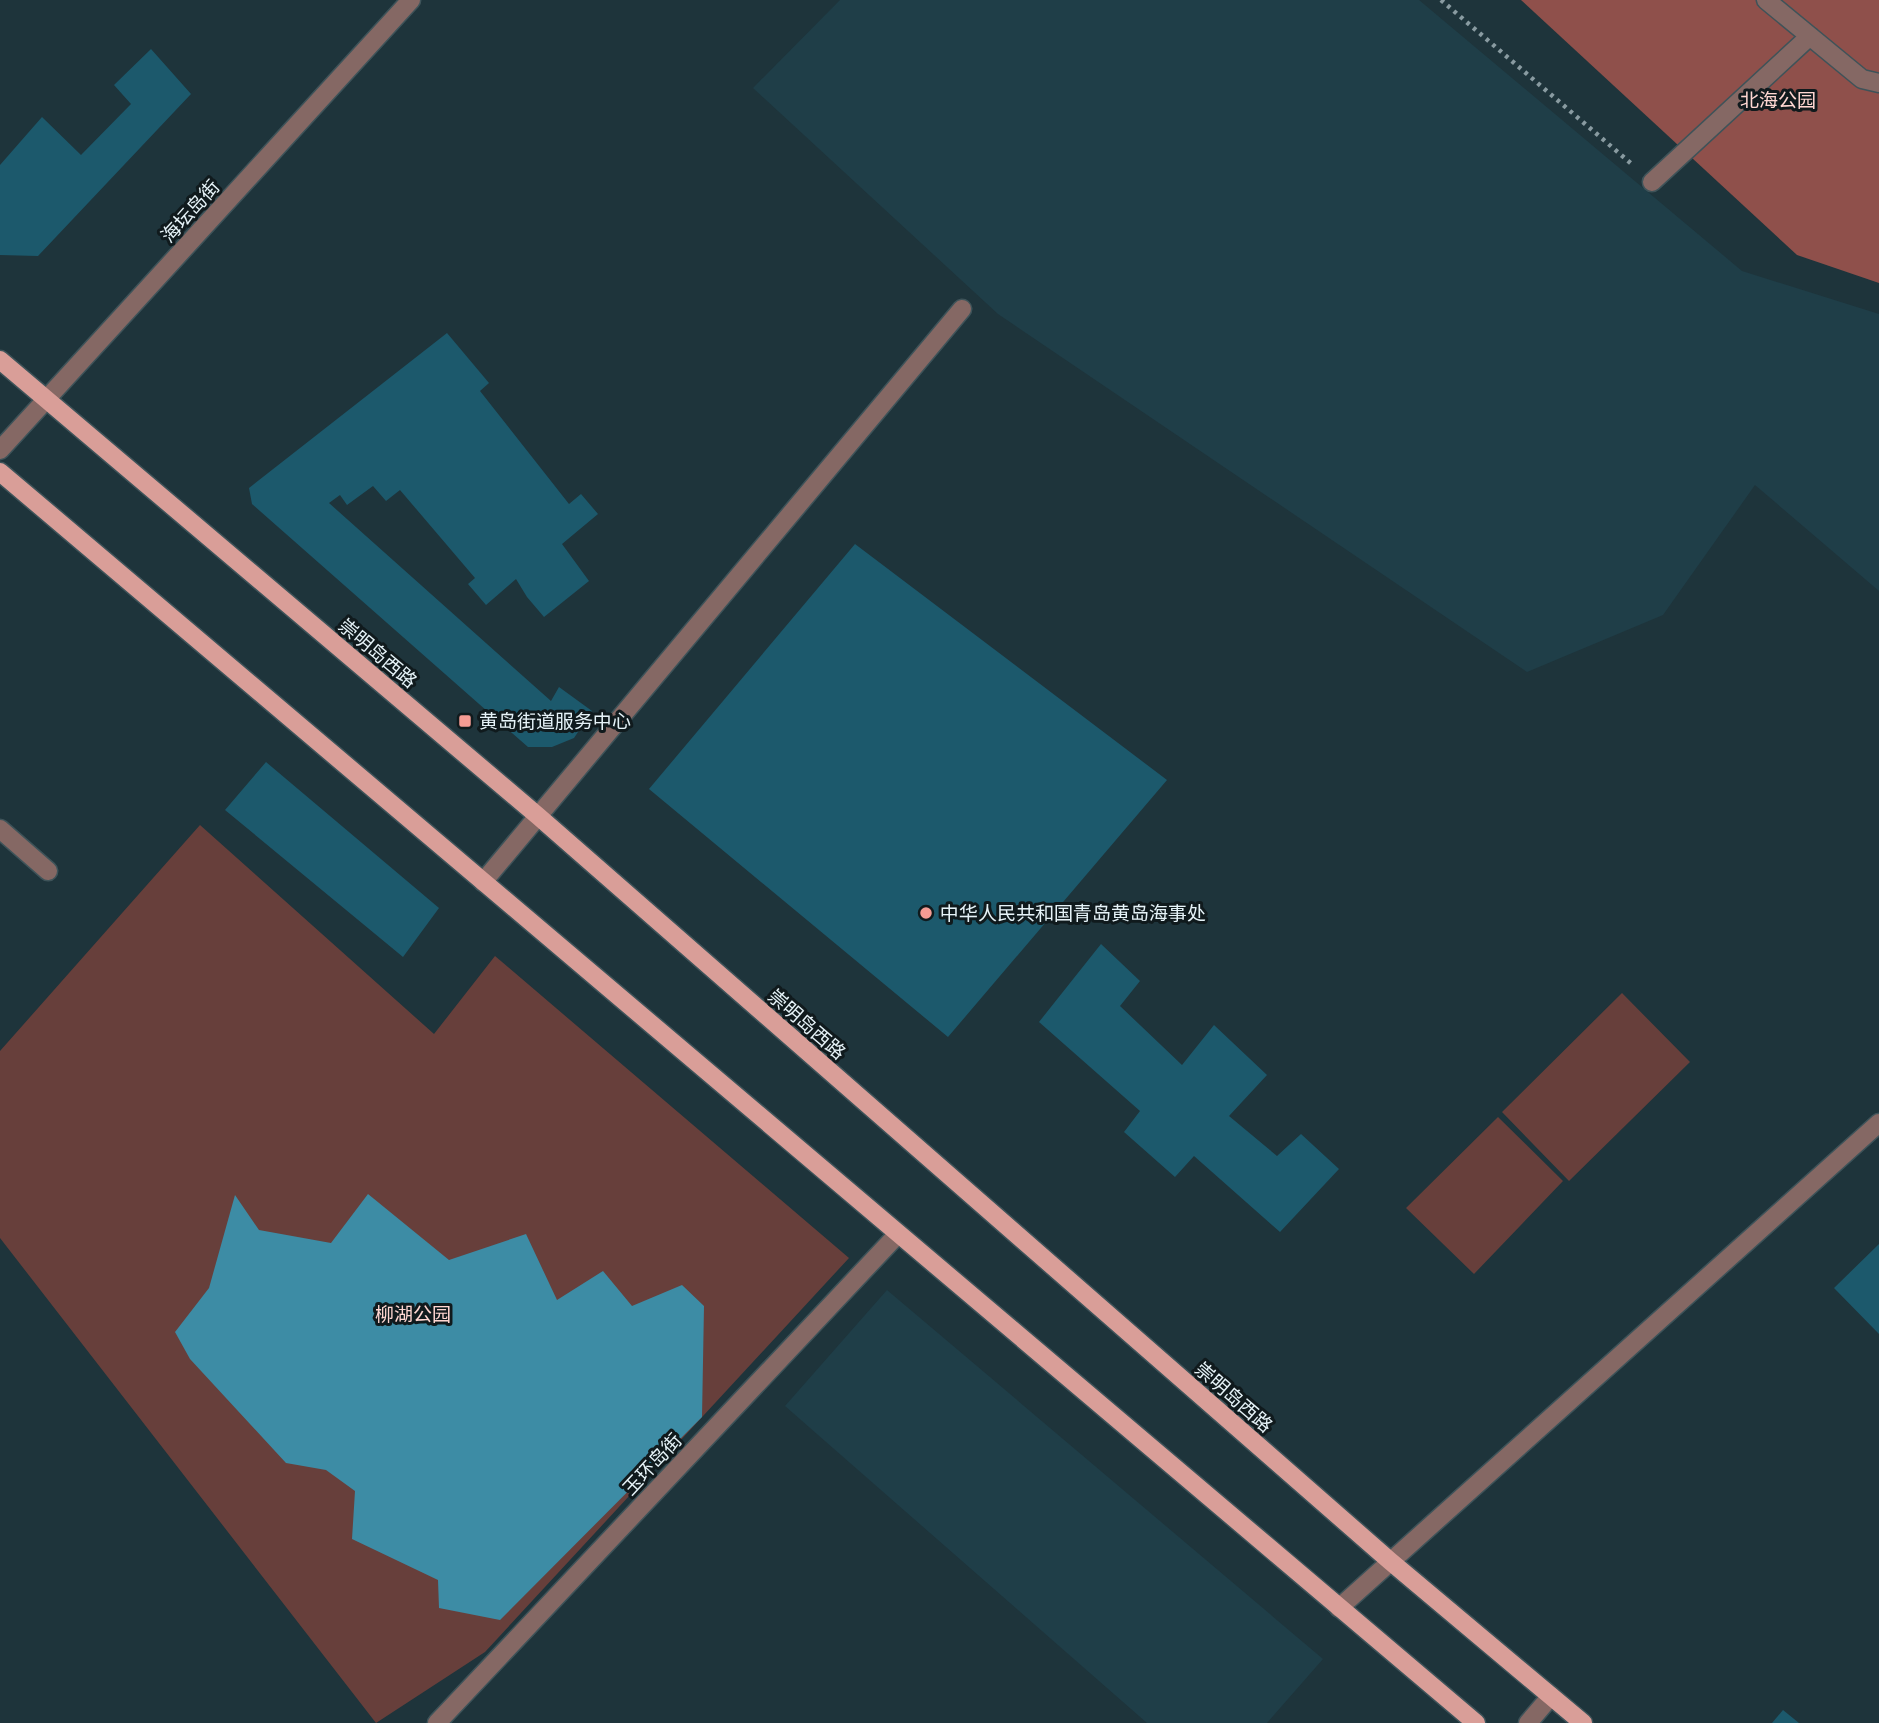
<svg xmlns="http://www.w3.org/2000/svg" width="1879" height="1723" font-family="'Open Sans','Noto Sans SC',sans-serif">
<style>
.built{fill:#1f3e48}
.green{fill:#673f3b}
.forest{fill:#8f504b}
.water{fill:#3d8ca5}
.building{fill:#1c596c}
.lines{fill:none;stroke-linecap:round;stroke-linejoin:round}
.minor-casing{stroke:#3e5359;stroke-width:21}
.major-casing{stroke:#3e5359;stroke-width:21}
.path{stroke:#899ba1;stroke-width:4.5;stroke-dasharray:3.5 5;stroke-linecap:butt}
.minor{stroke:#856864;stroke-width:18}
.major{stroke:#d99e98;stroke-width:18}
.poi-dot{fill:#f59c94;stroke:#101a1d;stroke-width:2.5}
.labels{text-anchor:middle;stroke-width:6;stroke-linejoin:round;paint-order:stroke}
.park-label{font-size:19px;fill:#ffd7d2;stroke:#101a1d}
.street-label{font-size:19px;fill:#e6f3f8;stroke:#101a1d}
.poi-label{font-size:19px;fill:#e6f3f8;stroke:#101a1d;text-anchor:start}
</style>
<rect width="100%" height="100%" fill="#1e343b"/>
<path class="built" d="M840 0H1419L1742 271 1879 314V591L1755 485 1663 615 1527 672 998 314 753 88Z
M887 1290 1323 1659 1267 1723H1147L785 1406Z"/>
<path class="green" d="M200 825 434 1034 495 956 849 1258 485 1652 376 1723 0 1238V1051Z
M1622 993 1690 1062 1569 1181 1502 1112Z
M1498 1117 1563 1181 1474 1274 1406 1208Z"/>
<path class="forest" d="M1521 0H1879V283L1797 255Z"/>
<path class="water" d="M368 1194 449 1260 526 1234 557 1300 603 1271 632 1306 682 1285 704 1306 702 1417 500 1620 439 1608 438 1580 352 1539 355 1491 326 1470 286 1463 190 1359 175 1332 209 1288 235 1195 259 1230 331 1243Z"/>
<path class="building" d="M151 49 191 94 38 256 0 255V165L42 117 81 155 131 104 114 85Z
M447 333 489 383 480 391 569 504 581 494 598 514 562 544 589 581 544 617 527 597 516 579 486 605 468 584 475 578 400 490 386 501 373 486 347 505 340 495 329 503 551 701 559 687 592 711 574 738 552 747H528L252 504 249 488Z
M855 544 1167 780 948 1037 649 789Z
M266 762 439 908 403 957 225 810Z
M1101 944 1140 981 1120 1006 1182 1065 1214 1025 1267 1075 1229 1116 1277 1156 1301 1134 1339 1169 1280 1232 1194 1156 1175 1177 1124 1132 1140 1111 1039 1022Z
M1879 1244V1334L1834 1288Z
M1783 1710 1799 1723H1772Z"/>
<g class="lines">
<defs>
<path id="minor" d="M1766 0 1862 79 1879 83
M1652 182 1810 36
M0 450 411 0
M0 829 48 871
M483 882 962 309
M1339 1608 1879 1123
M437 1723 898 1234
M1528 1723 1551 1696"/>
<path id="major" d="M0 360 538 816 1390 1561 1583 1723
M0 472 1476 1723"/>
</defs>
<use href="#minor" class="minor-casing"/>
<use href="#major" class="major-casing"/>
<path class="path" d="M1441 0 1634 166"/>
<use href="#minor" class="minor"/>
<use href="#major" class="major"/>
</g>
<g class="poi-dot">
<rect x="458" y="714" width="14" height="14" rx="3.5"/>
<circle cx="926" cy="913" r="7"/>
</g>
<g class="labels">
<g class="park-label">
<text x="1778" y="107">北海公园</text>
<text x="413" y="1321">柳湖公园</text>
</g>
<g class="street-label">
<text transform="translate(190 211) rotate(-48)" y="7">海坛岛街</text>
<text transform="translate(378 653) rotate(40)" y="7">崇明岛西路</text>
<text transform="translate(807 1024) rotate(41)" y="7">崇明岛西路</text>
<text transform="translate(1234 1397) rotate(41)" y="7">崇明岛西路</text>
<text transform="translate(652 1464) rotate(-47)" y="7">玉环岛街</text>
</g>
<g class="poi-label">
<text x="479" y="728">黄岛街道服务中心</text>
<text x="940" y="920">中华人民共和国青岛黄岛海事处</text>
</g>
</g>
</svg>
